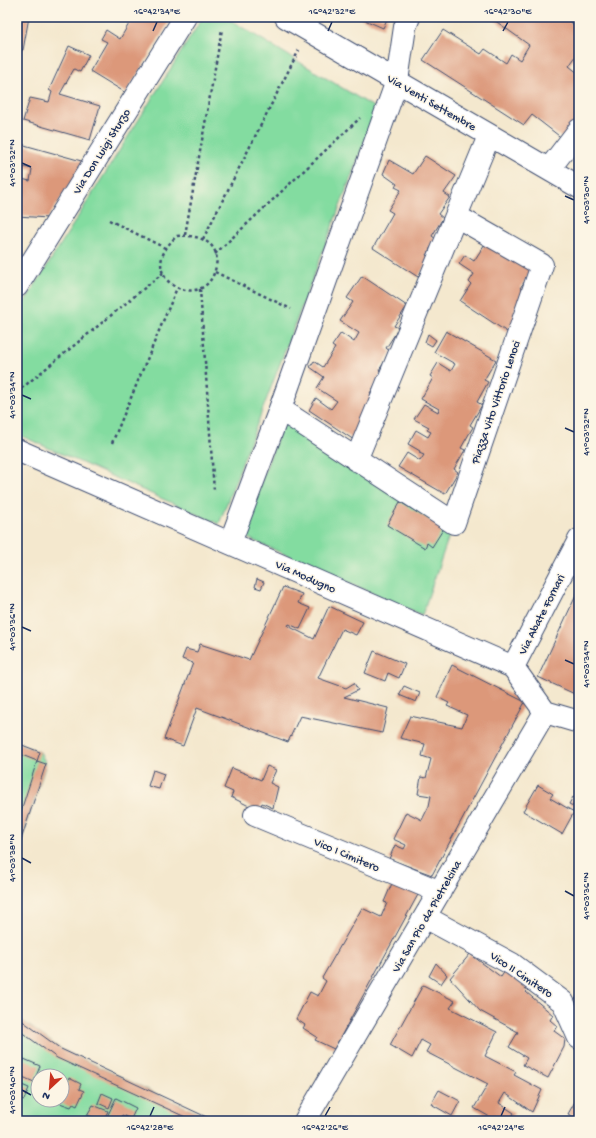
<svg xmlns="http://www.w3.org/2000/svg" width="596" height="1138" font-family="'Gochi Hand',sans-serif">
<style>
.green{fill:#83dca0;stroke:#4f867f;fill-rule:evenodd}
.building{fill:#dc987a}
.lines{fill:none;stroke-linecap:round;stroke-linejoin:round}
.minor-casing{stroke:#3c4b6f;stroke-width:24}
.path{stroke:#3c4b6f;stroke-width:2.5;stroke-dasharray:3 3;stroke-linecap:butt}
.minor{stroke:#fff;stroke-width:22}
.ticks{fill:none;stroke:#1b2f5e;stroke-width:1.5}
.labels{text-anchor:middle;stroke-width:3;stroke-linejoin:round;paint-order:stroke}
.street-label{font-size:12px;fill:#1b2f5e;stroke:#fcf5e5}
.neatline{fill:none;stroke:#1b2f5e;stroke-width:1.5}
.ticks-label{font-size:10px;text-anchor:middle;fill:#1b2f5e}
</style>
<rect width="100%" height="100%" fill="#fcf5e5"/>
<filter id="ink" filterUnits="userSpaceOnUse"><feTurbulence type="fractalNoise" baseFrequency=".025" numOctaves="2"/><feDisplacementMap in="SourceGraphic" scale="8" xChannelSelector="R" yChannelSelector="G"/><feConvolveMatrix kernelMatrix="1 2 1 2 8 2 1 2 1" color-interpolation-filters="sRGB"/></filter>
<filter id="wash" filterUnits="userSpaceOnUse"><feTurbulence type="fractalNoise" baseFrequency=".012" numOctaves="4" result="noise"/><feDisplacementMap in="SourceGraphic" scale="16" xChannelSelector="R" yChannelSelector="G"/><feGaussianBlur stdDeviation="0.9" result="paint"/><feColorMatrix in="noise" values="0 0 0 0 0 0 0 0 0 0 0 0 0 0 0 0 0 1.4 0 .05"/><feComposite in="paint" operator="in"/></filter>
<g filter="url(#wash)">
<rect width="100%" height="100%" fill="#f4e8ce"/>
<path class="green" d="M203 17H225L377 109 219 524 17 434V314Z
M284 420 451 530 422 615 241 535Z
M17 743 40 752 46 764 17 853Z
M17 1017 61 1049 215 1121H17ZM38 1076H62V1100H38Z"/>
<g id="blocks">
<path class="building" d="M17 17H29L23 50 17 49Z
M133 17H172L126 93 90 71 107 42 101 39 106 30 120 39Z
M358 17H388L383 28Z
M490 17H564L579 29V52L569 66 579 74V118L563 139 532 115 524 125 423 60 443 30 481 54 485 49 506 63 511 54 520 60 529 45Z
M69 46 89 55 80 72 74 69 60 94 100 106 90 140 23 121 30 98 49 102 52 92 49 90Z
M17 143 85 162 48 218 17 216V178L30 181 32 169 19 166 17 171Z
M425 156 456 176 444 193 450 197 438 214 443 218 432 236 436 239 426 255 430 258 418 277 373 248 393 213 388 210 401 190 395 187 397 184 383 174 389 160 413 174Z
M486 242 532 271 520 288 526 292 514 310 519 313 507 332 460 301 471 284 469 282 474 274 459 264 465 255 474 261Z
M362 276 407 306 394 326 399 328 386 348 391 352 379 370 383 373 370 393 375 397 354 440 309 410 316 398 331 409 337 401 317 388 324 377 310 367 314 361 323 367 335 348 332 346 341 333 354 342 359 333 340 321 353 302 347 298Z
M446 331 496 360 484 380 488 382 477 402 482 405 470 425 473 427 461 448 465 450 454 469 458 472 445 494 398 467 407 453 420 461 424 455 419 453 420 451 408 444 416 430 428 437 431 432 427 430 429 427 414 419 424 404 438 412 439 409 421 399 433 378 430 376 438 363 451 371 455 364 434 352Z
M428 334 436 340 432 346 425 342Z
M400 502 444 528 432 547 427 543 425 548 387 525Z
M257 579 264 582 261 589 255 587Z
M283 587 302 594 298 603 310 608 300 629 289 624 288 626 314 639 329 606 363 622 356 635 342 629 318 678 346 688 354 683 358 690 344 697 388 708 382 733 300 716 288 742 197 708 183 746 164 739 193 663 182 659 186 649 197 652 200 644 249 660Z
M579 589V669L577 674H579V696L538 677Z
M374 651 405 664 399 678 388 673 385 681 365 673Z
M452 665 525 702 432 875 389 859 395 845 404 849 406 845 393 839 406 812 422 820 429 806 431 796 418 794 421 777 426 778 431 759 422 756 425 744 400 738 410 716 462 727 467 715 447 706 449 703 437 697Z
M404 686 420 693 416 702 399 695Z
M17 743 40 752 37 761 17 753Z
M37 761 46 764 17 852V823Z
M267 766 276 770 270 783 278 787 273 808 262 803 259 811 231 797 233 792 224 788 232 768 261 780Z
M153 770 164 774 159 789 148 786Z
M538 785 553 794 550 798 574 812 562 834 523 811Z
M573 797 579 800 577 808 569 804Z
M393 881 420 891 334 1049 315 1040 317 1037 303 1028 305 1025 296 1019 310 992 318 996 326 981 322 978 362 908 381 917 387 903 384 902Z
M470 954 501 977 505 971 529 989 526 992 553 1015 550 1020 557 1026 554 1031 565 1039 564 1047 548 1078 523 1065 527 1058 509 1047 518 1032 480 1011 450 978Z
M436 963 447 975 441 984 429 976Z
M423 985 455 1001 450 1008 497 1032 485 1056 516 1072 514 1075 542 1090 532 1112 505 1093 499 1103 514 1113 510 1121H497L474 1108 488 1084 426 1052 430 1045 421 1040 412 1058 390 1045Z
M579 994V1025L568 1009Z
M17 1017 61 1049 215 1121H194L57 1058 17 1029Z
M24 1059 40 1066 34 1082 18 1075Z
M69 1078 81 1084 79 1089 84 1091 77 1106 73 1104 71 1107 57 1102 62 1100V1082L67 1084Z
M17 1083 29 1088 24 1100 17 1097Z
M439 1090 460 1101 452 1116 431 1104Z
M102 1093 113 1098 109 1108 98 1103Z
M116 1098 136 1108 131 1119 122 1115 119 1121H105Z
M577 1098 579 1099V1120L568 1114Z
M93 1105 108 1111 103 1121 87 1115Z"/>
</g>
</g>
<g filter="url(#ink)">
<use href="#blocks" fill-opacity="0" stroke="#3c4b6f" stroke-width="1"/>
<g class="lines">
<defs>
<path id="minor" d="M286 17 579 187
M549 169 579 130
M17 286 185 17
M280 409 454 523 542 265 456 216 489 136
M17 450 513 667 545 712 579 722
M356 460 456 216
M230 543 280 409 397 81 405 27 409 17
M513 667 579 540
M255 815 440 892
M425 917 512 964 563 1002 579 1038
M305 1121 545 712"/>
</defs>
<use href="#minor" class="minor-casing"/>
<path class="path" d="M109 220 165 248
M185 235 222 29
M177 236C196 234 221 241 216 266 207 317 128 279 177 236Z
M203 239 299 50
M215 254 360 118
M215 272 291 309
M200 289 214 491
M17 392 163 273
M112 443 177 288"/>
<use href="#minor" class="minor"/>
</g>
</g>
<path class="ticks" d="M153 31 157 22M328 31 332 22M503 31 508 22M22 163 31 167M565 196 574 200M22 395 31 399M565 428 574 432M22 627 31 631M565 660 574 664M22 858 31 863M565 891 574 896M22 1090 31 1095M150 1116 154 1107M325 1116 330 1107M501 1116 505 1107"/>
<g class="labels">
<g class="street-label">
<text transform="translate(432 102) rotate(30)" y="4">Via Venti Settembre</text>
<text transform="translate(101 151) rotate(-58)" y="4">Via Don Luigi Sturzo</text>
<text transform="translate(495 402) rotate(-71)" y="4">Piazza Vito Vittorio Lenoci</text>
<text transform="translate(306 576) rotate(24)" y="4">Via Modugno</text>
<text transform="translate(541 614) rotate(-63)" y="4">Via Abate Fornari</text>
<text transform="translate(347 854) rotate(23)" y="4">Vico I Cimitero</text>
<text transform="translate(426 916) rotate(-60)" y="4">Via San Pio da Pietrelcina</text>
<text transform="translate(522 974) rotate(34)" y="4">Vico II Cimitero</text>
</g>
</g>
<rect width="596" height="1138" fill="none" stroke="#fcf5e5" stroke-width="44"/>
<g transform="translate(50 1088) rotate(206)"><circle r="19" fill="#fcf5e5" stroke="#a2a6af"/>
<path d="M0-3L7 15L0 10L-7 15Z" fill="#c8321e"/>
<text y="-6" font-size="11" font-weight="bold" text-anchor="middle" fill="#1b2f5e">N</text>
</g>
<rect x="22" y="22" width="552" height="1094" class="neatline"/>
<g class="ticks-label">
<text x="157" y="14">16°42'34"E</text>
<text x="332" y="14">16°42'32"E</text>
<text x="508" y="14">16°42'30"E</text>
<text transform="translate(11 163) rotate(-90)" y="4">41°03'32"N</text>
<text transform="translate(585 200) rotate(-90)" y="4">41°03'30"N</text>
<text transform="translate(11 395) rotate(-90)" y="4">41°03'34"N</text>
<text transform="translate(585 432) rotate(-90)" y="4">41°03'32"N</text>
<text transform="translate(11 627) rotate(-90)" y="4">41°03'36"N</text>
<text transform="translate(585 664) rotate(-90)" y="4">41°03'34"N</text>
<text transform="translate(11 858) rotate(-90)" y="4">41°03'38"N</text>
<text transform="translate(585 896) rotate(-90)" y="4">41°03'36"N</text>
<text transform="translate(11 1090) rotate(-90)" y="4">41°03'40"N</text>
<text x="150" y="1130">16°42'28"E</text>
<text x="325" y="1130">16°42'26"E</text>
<text x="501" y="1130">16°42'24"E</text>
</g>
</svg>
